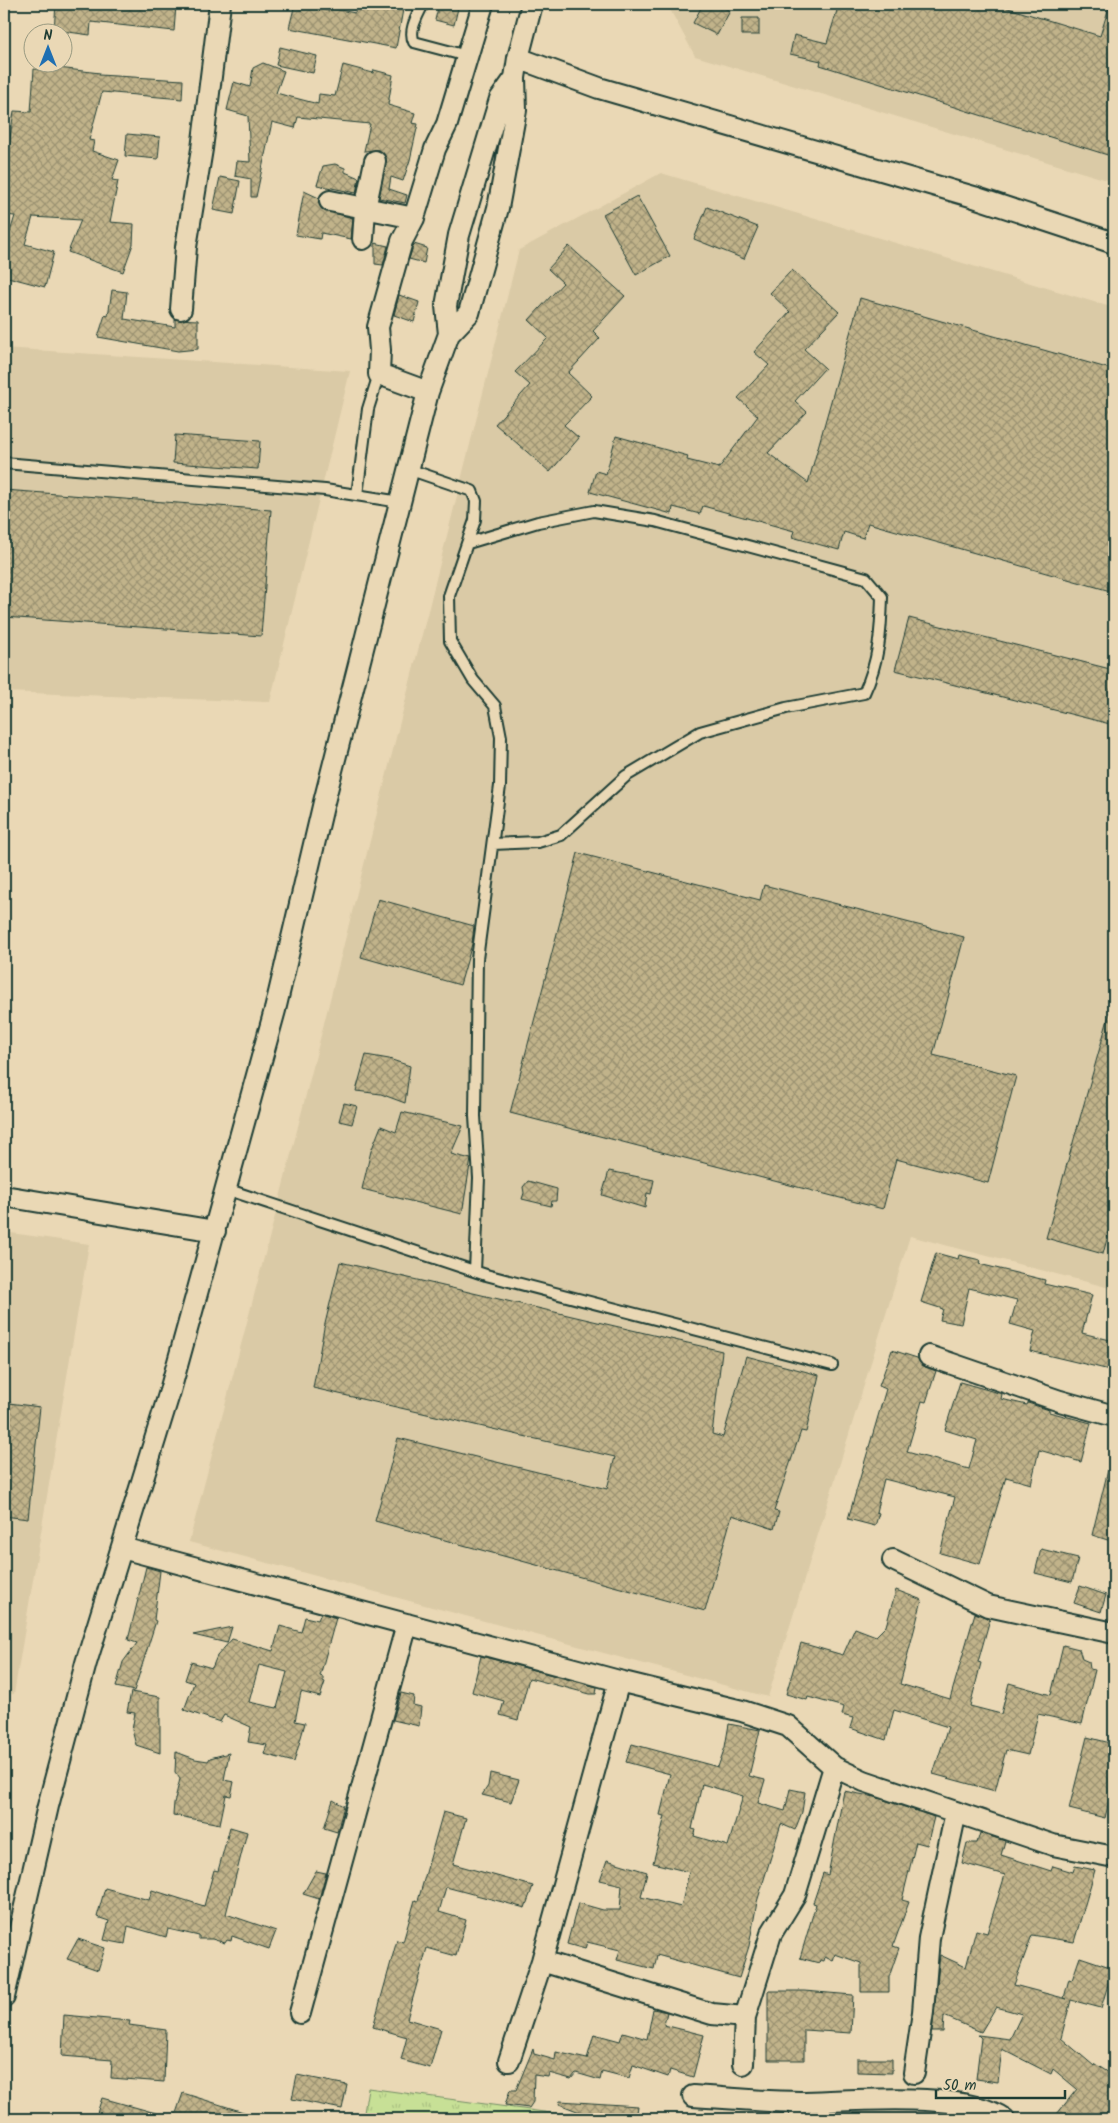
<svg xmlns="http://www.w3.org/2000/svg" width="1118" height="2123" font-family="Kalam,sans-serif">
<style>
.built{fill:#dacaa6}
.grass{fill:url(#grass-tufts);stroke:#738e65}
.building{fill:url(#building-cross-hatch);stroke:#1f3d34;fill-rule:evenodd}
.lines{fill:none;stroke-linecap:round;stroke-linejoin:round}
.lane-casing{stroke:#1f3d34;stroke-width:14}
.street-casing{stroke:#1f3d34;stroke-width:24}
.lane{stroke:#ead8b5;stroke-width:10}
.street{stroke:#ead8b5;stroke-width:20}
</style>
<defs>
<pattern id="grass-tufts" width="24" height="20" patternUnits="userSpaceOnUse" patternTransform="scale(1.25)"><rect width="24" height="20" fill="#c7e096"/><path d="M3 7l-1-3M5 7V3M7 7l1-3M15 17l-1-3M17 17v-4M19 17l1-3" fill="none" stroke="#aac182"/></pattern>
<pattern id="building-cross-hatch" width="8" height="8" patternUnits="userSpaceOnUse" patternTransform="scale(1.25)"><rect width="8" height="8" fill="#c1b38a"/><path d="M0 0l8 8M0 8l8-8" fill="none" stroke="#9c9372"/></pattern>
</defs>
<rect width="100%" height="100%" fill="#ead8b5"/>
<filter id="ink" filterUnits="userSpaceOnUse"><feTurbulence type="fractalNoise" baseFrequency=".02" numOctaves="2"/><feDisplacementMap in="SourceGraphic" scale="10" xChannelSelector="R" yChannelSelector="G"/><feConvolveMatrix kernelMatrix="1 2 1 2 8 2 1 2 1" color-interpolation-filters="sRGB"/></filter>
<g filter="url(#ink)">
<path class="built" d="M667 4H1114V182L695 56Z
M661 173 1114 308V1289L910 1236 768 1697 189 1542 285 1178 519 250Z
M4 348 350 371 270 702 4 692Z
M4 1232 89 1244 14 1694 4 1693Z"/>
<path class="grass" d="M368 2088 595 2119H363Z"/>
<path class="building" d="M56 4 119 6V4L176 5 174 31 91 22 90 35 54 30Z
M295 4 329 11 330 8 355 13 356 4H404L396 48 289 28Z
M439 4H459L454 25 435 20Z
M703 4H716L730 11 717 35 693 23Z
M839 4H995L1100 36 1110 4H1114V157L820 65 821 61 790 54 794 35 827 43Z
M742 18H759V35H742Z
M280 47 317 56 313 73 276 65Z
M263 63 284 71 276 93 318 104 319 94 335 96 343 65 373 73 374 70 393 75 388 105 415 113 412 123 418 124 410 160 403 181 391 177 389 189 407 195 405 203 379 198 386 158 383 153 378 150 364 151 370 124 298 117 295 128 272 122 256 197H251V179L235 176 237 161 250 162 248 116 227 110 234 82 250 87 253 68Z
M58 68 100 73 99 75 183 80 182 99 102 92 89 140 94 141 92 151 119 160 112 180 118 181 110 222 134 224 133 244 123 272 68 252 81 220 33 217 25 244 54 252 45 287 4 276V251L15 216 4 215 8 164H6L14 111 31 112 34 69 57 71Z
M127 134 160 137 158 159 125 156Z
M335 164 345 168V172L359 178 356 193 317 185 323 166Z
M220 177 240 181 234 214 213 210Z
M304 191 319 198V204L323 210 353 218 351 239 321 233 320 239 296 235Z
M637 196 670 256 636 275 603 214Z
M707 207 758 227 744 259 694 239Z
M375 243 388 246 383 265 375 264Z
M414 244 427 248 424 263 409 259Z
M569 246 625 296 593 331 600 338 568 373 592 396 564 425 579 438 550 472 495 424 530 385 515 372 548 338 529 320 563 283 548 269Z
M792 270 839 312 804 349 825 368 795 401 807 412 768 453 808 483 860 298 1114 370V592L868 523 863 538 844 532 839 550 792 537 794 531 703 506 700 514 673 507 672 514 590 492 596 471 606 474 616 436 688 456 687 460 719 468 758 416 738 398 769 365 754 352 790 312 770 293Z
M112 290 127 292 124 319 175 327V319L198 320V349L178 351 98 337 105 315 108 316Z
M399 295 419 302 414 322 394 315Z
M175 435 260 441 258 469 173 463Z
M4 490 271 510 261 636 4 617Z
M909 618 1114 670V725L895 670Z
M578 853 760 900 764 885 964 937 933 1055 1016 1076 988 1183 896 1159 883 1209 510 1113Z
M378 899 474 926 472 944 460 985 361 957Z
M1110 1012 1114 1013V1225L1111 1224 1103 1254 1046 1238Z
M366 1055 389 1059 410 1066 405 1103 381 1094 356 1091Z
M344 1103 357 1106 352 1124 339 1121Z
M402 1112 463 1126 451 1154 471 1159 462 1214 362 1189 371 1151 381 1126 396 1132Z
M609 1171 654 1180 651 1194 647 1193 645 1208 602 1195Z
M528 1181 557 1189 556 1201H552L551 1206 522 1199 524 1193 523 1187Z
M936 1253 958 1259 959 1255 980 1260 979 1264 1045 1280 1044 1284 1092 1295 1082 1333 1114 1341V1371L1030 1351 1035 1331 1010 1324 1017 1300 969 1288 961 1324 940 1320 943 1309 921 1302Z
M340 1262 722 1351 712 1434 723 1437 746 1356 819 1375 806 1432 801 1431 774 1511 779 1512 774 1529 732 1515 705 1611 375 1521 398 1438 607 1489 615 1457 313 1388 324 1328Z
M892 1350 917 1358 925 1367 936 1371 926 1402 922 1401 907 1452 969 1469 977 1440 945 1430 960 1382 1002 1394 1001 1399 1027 1405 1028 1403 1049 1410V1412L1091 1423 1081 1462 1039 1450 1031 1484 1006 1477 980 1564 940 1553 955 1497 884 1479 876 1512 879 1513 875 1526 848 1519 886 1389 879 1386Z
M9 1403 40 1407 28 1519 4 1516V1450Z
M1109 1466 1114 1467V1542L1092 1535Z
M1041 1549 1078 1558 1072 1582 1035 1573Z
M146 1567 160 1571 154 1620 156 1621 134 1691 116 1687 123 1662 137 1643 128 1640Z
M1080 1586 1106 1595 1101 1612 1074 1603Z
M896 1590 922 1600 900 1684 950 1699 975 1613 990 1619 978 1662 981 1663 970 1706 1001 1714 1009 1683 1051 1695 1063 1645 1079 1649 1082 1659 1089 1662 1090 1669 1095 1670 1082 1724 1038 1714 1028 1755 1006 1750 995 1791 933 1774 948 1727 894 1710 886 1740 850 1728 853 1718 842 1715 844 1707 808 1697 807 1700 786 1694 801 1643 843 1655 855 1628 876 1636 886 1626Z
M321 1613 336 1618 320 1676 323 1677V1681L325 1682 320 1697 301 1692 295 1721 305 1723 294 1762 264 1754 267 1745 248 1742 251 1727 224 1715 220 1722 184 1710 194 1683 185 1680 191 1662 212 1668 217 1656 232 1639 273 1651 280 1626 301 1632 305 1617 318 1620ZM259 1665 287 1672 277 1708 249 1702Z
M232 1627 227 1643 193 1635Z
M481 1656 597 1687 596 1694H590L529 1678 518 1720 500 1715 504 1701 472 1692Z
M131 1692 160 1697V1753L136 1745 132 1730 135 1713 127 1712Z
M401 1693 414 1696 413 1705 421 1707 419 1726 393 1720Z
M729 1724 760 1730 749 1776 765 1780 758 1803 785 1811 790 1789 805 1792 802 1812 795 1830 781 1824 757 1902 749 1946 739 1978 657 1955 654 1969 617 1960 620 1950 587 1942 585 1949 567 1944 578 1903 603 1910H620L622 1885 600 1880 607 1860 647 1872 641 1897 681 1907 689 1872 653 1863 665 1816 660 1815 670 1774 626 1762 632 1744 718 1767 725 1747ZM702 1784 743 1796 728 1846 694 1836 696 1830 692 1829Z
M1087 1737 1114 1744V1780L1105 1818 1069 1809Z
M176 1752 195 1759 208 1761 210 1758 229 1753 224 1780 234 1782 231 1796 226 1795 220 1824 173 1815 174 1803 180 1779 175 1772Z
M490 1773 519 1780 511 1802 482 1795 488 1786Z
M844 1791 875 1797 934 1817 927 1845 916 1842 902 1900 909 1902 893 1946 899 1948 889 1977V1992H861V1963L835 1954 833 1961 825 1957 824 1961 820 1960 819 1963 800 1958 816 1904 813 1903 823 1873 828 1875Z
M333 1800 344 1806 337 1832 324 1828Z
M443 1812 466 1818 453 1864 533 1886 525 1908 446 1887 439 1912 466 1920 456 1956 427 1948 407 2019 441 2029 430 2068 401 2060 407 2037 373 2027 397 1940 403 1942 415 1900 418 1901Z
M230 1827 247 1832 226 1914 276 1931 269 1949 232 1936 231 1941 227 1940 225 1943 212 1939H199V1936L168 1929 166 1937 128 1926 125 1944 104 1940 109 1921 97 1917 105 1888 149 1900 152 1890 204 1906 214 1870 218 1871Z
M980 1833 1005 1841 1001 1855 1051 1871 1053 1866 1073 1872 1075 1866 1095 1870 1074 1942 1032 1935 1014 1985 1067 1999 1064 1998 1069 1979 1072 1980 1080 1957 1113 1968 1101 2008 1071 2000 1061 2038 1094 2066 1095 2064 1114 2076V2115L1111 2119H1053L1077 2089 1053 2069 1051 2074 1002 2049 998 2082 976 2079 981 2038 978 2035 1010 2039 1022 2014 996 2007 981 2032 944 2016 943 2032H932L940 1955 966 1967 976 1930 987 1933 1005 1875 962 1863 967 1843H977Z
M316 1871 326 1873 319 1899 303 1894Z
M78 1939 105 1948 98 1970 67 1959Z
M768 1991H804L853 1995 851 2033 804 2030V2060H768Z
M653 2009 667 2012 664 2025 704 2035 693 2077 670 2070 668 2077 633 2065 629 2078 602 2071 600 2080 576 2073 571 2079 549 2073 548 2077 534 2075 533 2102 529 2108 505 2105 510 2090H516L533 2049 534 2054 555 2060 556 2052 587 2059 594 2034 620 2041 623 2032 647 2039Z
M64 2015 130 2021 129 2025 166 2030 164 2082 111 2078 112 2060 62 2056Z
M857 2059H892V2073L857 2072Z
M297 2075 347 2085 342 2109 292 2099Z
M183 2093 256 2116V2119H174Z
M102 2098 163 2115 162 2119H95Z
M560 2101 638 2106 636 2119H611L612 2117 590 2116 559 2104Z"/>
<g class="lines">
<defs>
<path id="lane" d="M423 4C418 15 408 30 414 42L467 56
M4 463 325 490 400 502
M408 469 472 491 476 501 475 520 449 596 450 641 473 680 495 706 501 737 500 786 477 959 475 1116 479 1178 475 1271
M357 495 368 409 379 374
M468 543 538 522 594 511 655 521 866 578 882 597C881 632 879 661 864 693L786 708 700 732 626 776 561 835 538 842 493 844
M226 1189 486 1275 832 1365"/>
<path id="street" d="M518 58 599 88 974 197 1114 243
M330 201 414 218
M363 239 365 209 375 161
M181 309 186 247 202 149 220 4
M449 334 469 313 498 208 516 110 515 78
M428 392 379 374 380 350 378 327 402 241 414 218 435 149 447 124 483 4
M4 1196 215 1231
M929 1356 1060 1401 1114 1416
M122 1548 619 1681 742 1711 788 1726 834 1767 864 1781 1053 1845 1114 1857
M893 1560 988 1606 1114 1633
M542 1961 712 2014 745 2017
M4 1997 48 1806 86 1663 170 1391 275 1010 324 802 428 392 449 334 446 306 459 235 500 99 515 78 518 58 532 4
M300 2013 407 1624
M509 2061 542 1961 619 1681
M743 2064 745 2017 771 1934 795 1895 834 1767
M914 2073 923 2012 929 1938 956 1812
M693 2096C728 2098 765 2102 800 2102 851 2101 964 2090 1004 2119
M798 2102 801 2119"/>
</defs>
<use href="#lane" class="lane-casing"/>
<use href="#street" class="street-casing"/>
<use href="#lane" class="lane"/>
<use href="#street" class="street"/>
</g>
</g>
<rect width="1118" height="2123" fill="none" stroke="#ead8b5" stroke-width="20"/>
<rect x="10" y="10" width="1098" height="2103" fill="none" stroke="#1f3d34" stroke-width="2" filter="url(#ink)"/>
<g transform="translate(48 48)"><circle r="24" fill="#ead8b5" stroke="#999a81"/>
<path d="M0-4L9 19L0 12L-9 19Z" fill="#1f6fb2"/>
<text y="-8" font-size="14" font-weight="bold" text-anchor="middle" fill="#1f3d34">N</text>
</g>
<path d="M936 2090v8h129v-8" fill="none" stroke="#1f3d34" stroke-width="2.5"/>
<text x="943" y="2090" font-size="15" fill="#1f3d34" stroke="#ead8b5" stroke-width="4" paint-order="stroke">50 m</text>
</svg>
